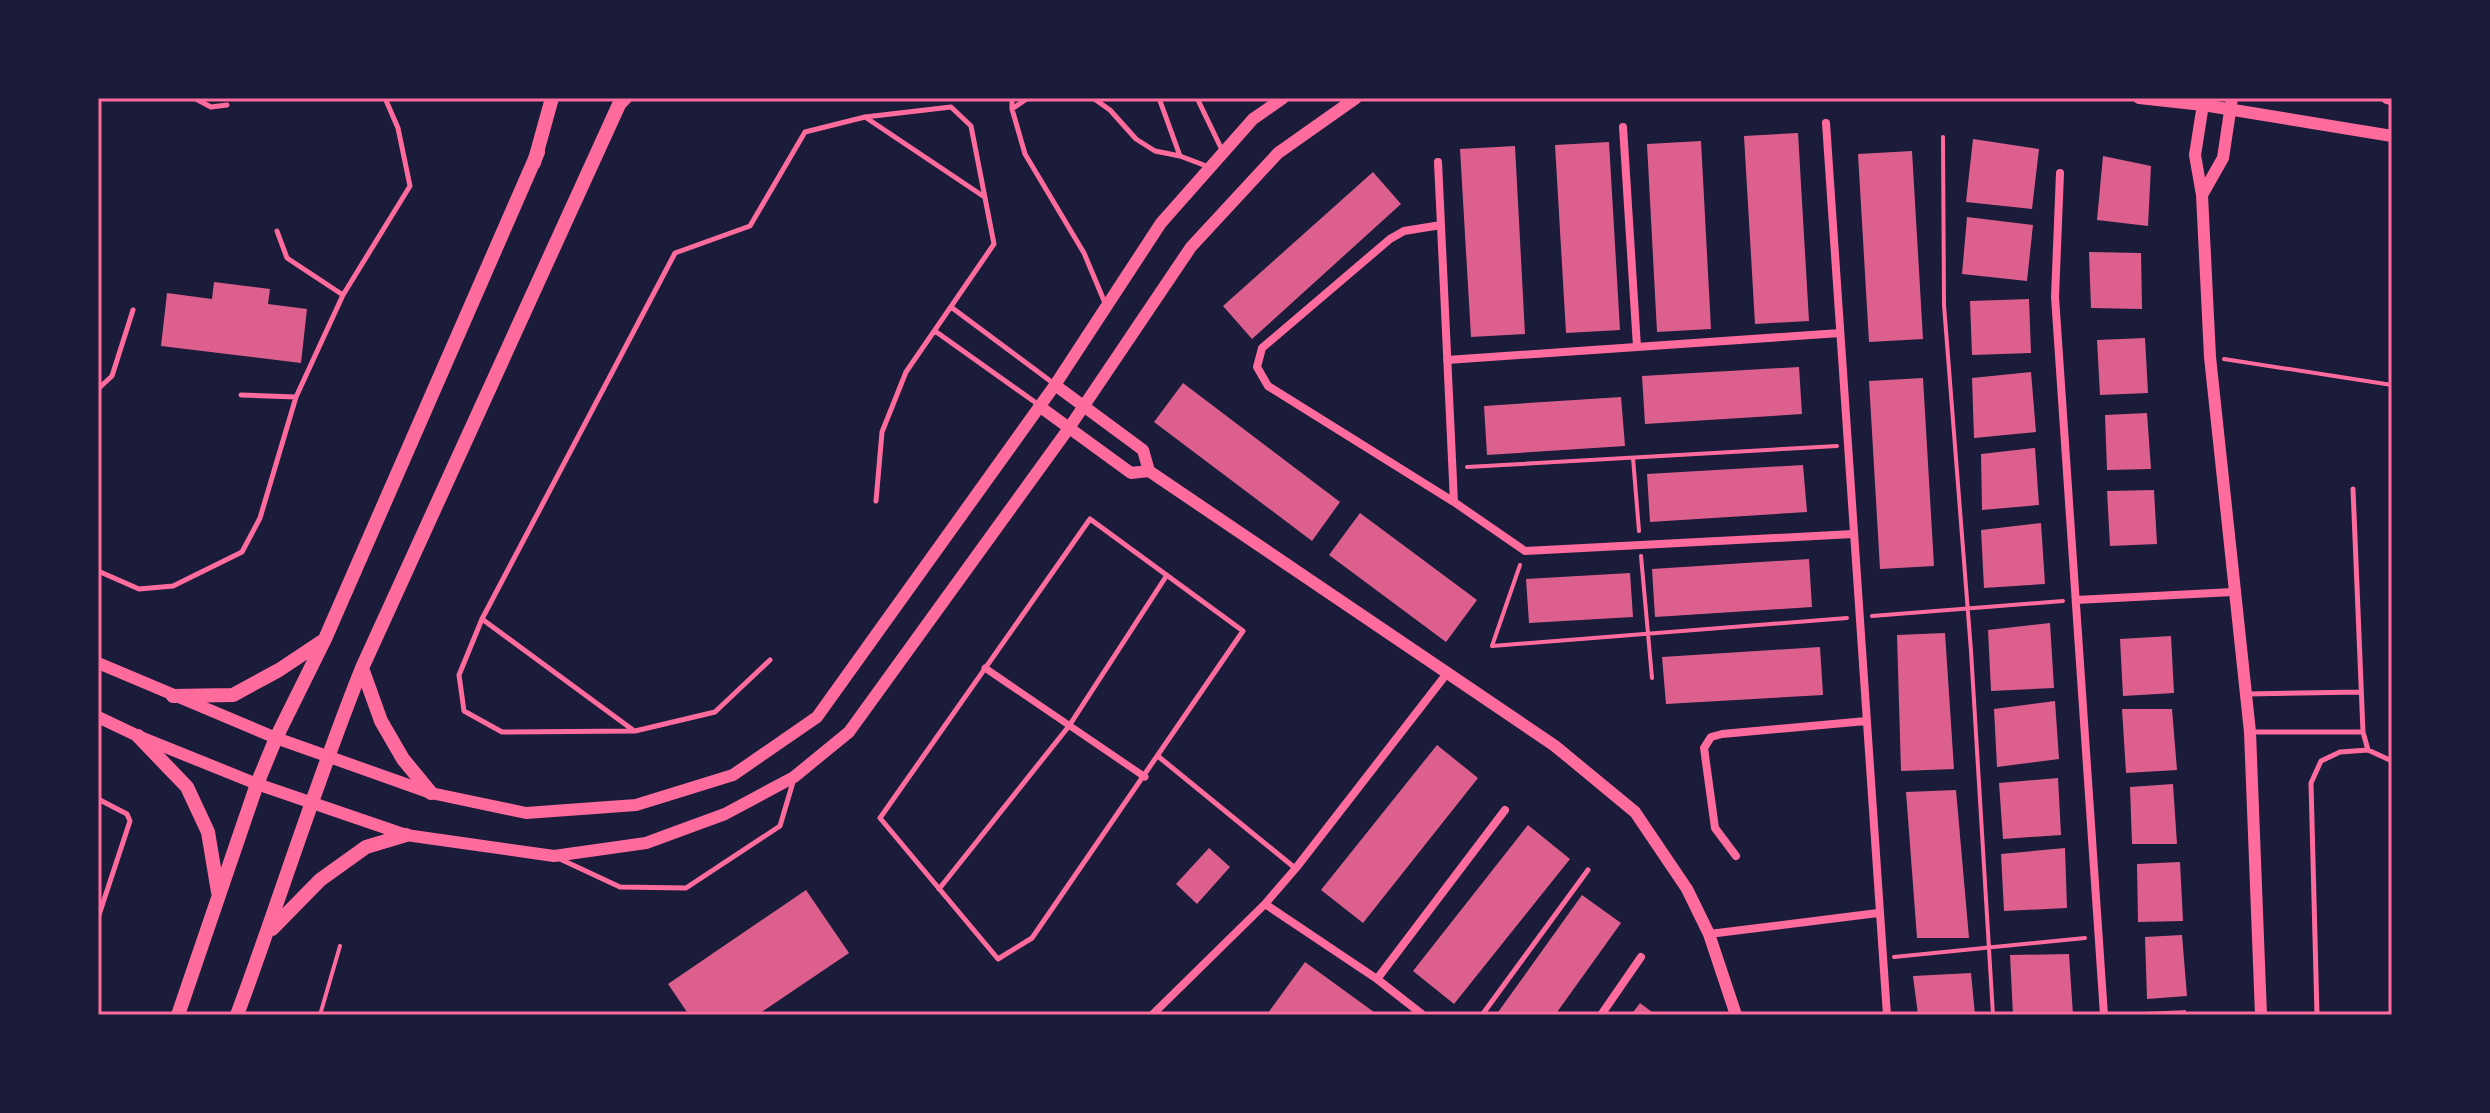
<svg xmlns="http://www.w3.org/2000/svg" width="2490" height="1113" font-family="Rubik,sans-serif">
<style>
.building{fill:#dd5f8e}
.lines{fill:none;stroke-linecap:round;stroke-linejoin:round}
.path{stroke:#ff6b9d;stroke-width:4}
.service{stroke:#ff6b9d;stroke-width:5}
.pedestrian{stroke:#ff6b9d;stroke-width:7}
.minor{stroke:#ff6b9d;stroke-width:8}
.tertiary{stroke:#ff6b9d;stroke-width:12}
.secondary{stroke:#ff6b9d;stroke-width:14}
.primary{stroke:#ff6b9d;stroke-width:14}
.neatline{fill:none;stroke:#ff6b9d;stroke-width:3}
</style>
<rect width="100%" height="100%" fill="#1b1b3a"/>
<path class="building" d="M1798 133 1809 321 1755 324 1744 136Z
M1973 139 2039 149 2032 209 1966 202Z
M1701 141 1711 329 1657 332 1647 144Z
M1609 142 1620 330 1566 333 1555 145Z
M1515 146 1525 334 1471 337 1460 149Z
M1912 151 1923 339 1869 342 1858 154Z
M2103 156 2151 166 2148 226 2097 220Z
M1373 172 1401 204 1252 339 1223 306Z
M1967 217 2033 225 2027 281 1962 274Z
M2089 252 2141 253 2142 309 2091 308Z
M214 282 270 289 268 304 307 309 301 363 161 346 167 293 212 299Z
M2029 299 2031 353 1972 355 1970 301Z
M2145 338 2148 393 2100 395 2097 340Z
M1799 367 1802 414 1645 424 1642 376Z
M2031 372 2036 432 1974 438 1972 378Z
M1923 378 1934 566 1880 569 1869 381Z
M1183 383 1340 502 1312 541 1154 422Z
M1621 397 1625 446 1487 455 1484 406Z
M2147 413 2151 469 2107 470 2105 415Z
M2035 448 2039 505 1982 510 1981 454Z
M1803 465 1807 512 1650 522 1647 474Z
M2154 490 2157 544 2110 546 2107 491Z
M1360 513 1477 600 1446 642 1329 555Z
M2041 523 2045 584 1984 588 1981 530Z
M1809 559 1812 607 1655 617 1652 569Z
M1630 573 1633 617 1529 623 1526 579Z
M2050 623 2054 688 1991 691 1988 630Z
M1945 633 1954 769 1901 771 1897 635Z
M2171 636 2174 693 2123 696 2120 639Z
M1820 647 1823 695 1666 704 1662 657Z
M2055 701 2059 759 1997 767 1994 709Z
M2122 709H2172L2177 770 2126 773Z
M1437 745 1478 778 1363 923 1321 890Z
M2058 778 2061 835 2003 839 1999 783Z
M2173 784 2177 844H2132L2130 787Z
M1956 790 1969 938H1917L1906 792Z
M1528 825 1570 859 1454 1004 1413 971Z
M1209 848 1230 867 1197 904 1176 884Z
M2065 848 2067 908 2004 911 2001 854Z
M2180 862 2183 921 2138 922 2137 864Z
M806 890 849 953 757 1015H689L668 984Z
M1582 895 1621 923 1555 1015H1496Z
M2182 935 2187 996 2147 999 2145 937Z
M2069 954 2073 1015H2013L2010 955Z
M1305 962 1378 1015H1271L1268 1013Z
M1971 973 1975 1015H1918L1913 976Z
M1640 1003 1656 1015H1631Z
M2186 1010V1015H2143V1012Z"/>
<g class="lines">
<path class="path" d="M1943 137 1944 305 1971 651 1993 1015
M2224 359 2392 385
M1633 458 1639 531
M1467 467 1837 446
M1641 556 1652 678
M1520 565 1492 646 1847 618
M1872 616 2063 601
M1894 957 2085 938
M320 1015 340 946"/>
<path class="service" d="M194 98 211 107 227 105
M1012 98V109
M1028 98 1012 109 1025 154 1084 253 1105 303
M1093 98 1110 110 1136 139 1155 151 1180 156 1209 167
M1159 98 1180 156
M1197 98 1223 152
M865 117 983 196
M277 231 287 258 343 295
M951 307 1053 383
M935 331 1039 405
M98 389 112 376 133 310
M241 395 296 397
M2353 489 2363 732 2368 750 2392 761
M1090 519 1243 631 1032 938 998 959 880 818Z
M98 571 139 589 173 586 242 552 260 518 296 397 343 295 410 186 398 128 385 98
M482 619 633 730
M770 660 715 712 635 731 502 732 464 711 459 675 482 619 675 253 750 226 805 132 865 117 951 107 971 126 994 244 906 372 882 432 876 501
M2246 694 2360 692
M2252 732H2363
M1159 757 1295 868
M98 799 127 814 130 821 98 918
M560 859 620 887 686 888 780 826 793 782
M939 889 1069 726 1167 575
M1482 1015 1588 870
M2317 1015 2311 783 2321 761 2340 752 2368 750"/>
<path class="pedestrian" d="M985 668 1145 777"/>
<path class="minor" d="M1826 123 1887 1015
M1623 127 1637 347
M1438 162 1454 502
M2060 173 2055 297 2104 1015
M1441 225 1404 231 1390 239 1262 348 1257 367 1268 386 1454 502 1525 551 1853 534
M1447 360 1840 333
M2076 600 2233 592
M1736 856 1715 828 1704 748 1711 737 1722 734 1866 721
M1265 904 1377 979 1423 1015
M1709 934 1878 913
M1377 979 1505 810
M1152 1015 1265 904 1296 868 1448 672
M1601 1015 1641 957"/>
<path class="tertiary" d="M2139 98 2203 105 2392 136
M2204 98 2195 155 2202 195 2210 357 2250 732 2261 1015
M2387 98 2392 99
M2202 195 2223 158 2232 98
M1055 385 1143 450 1149 471
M1039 406 1131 473 1149 471
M1149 471 1555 746 1635 812 1687 889 1709 934 1736 1015
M98 663 276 738 431 793 526 813 636 805 733 775 817 717 1055 385 1161 223 1253 119 1283 98
M98 717 138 736 257 784 406 835 554 856 646 843 725 814 794 777 849 732 1069 428 1191 247 1278 153 1356 98"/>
<path class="secondary" d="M362 668 381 721 403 759 431 793
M173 696 233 695 279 670 321 642
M138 736 187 787 208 832 218 892
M272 929 320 880 366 847 406 835
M178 1015 257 784 276 738 325 639 538 152
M237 1015C280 899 316 782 362 668L622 98"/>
<path class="primary" d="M621 102 625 98
M534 163 552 98"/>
</g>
<rect width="2490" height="1113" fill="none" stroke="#1b1b3a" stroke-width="200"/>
<rect x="100" y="100" width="2290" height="913" class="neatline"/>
</svg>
